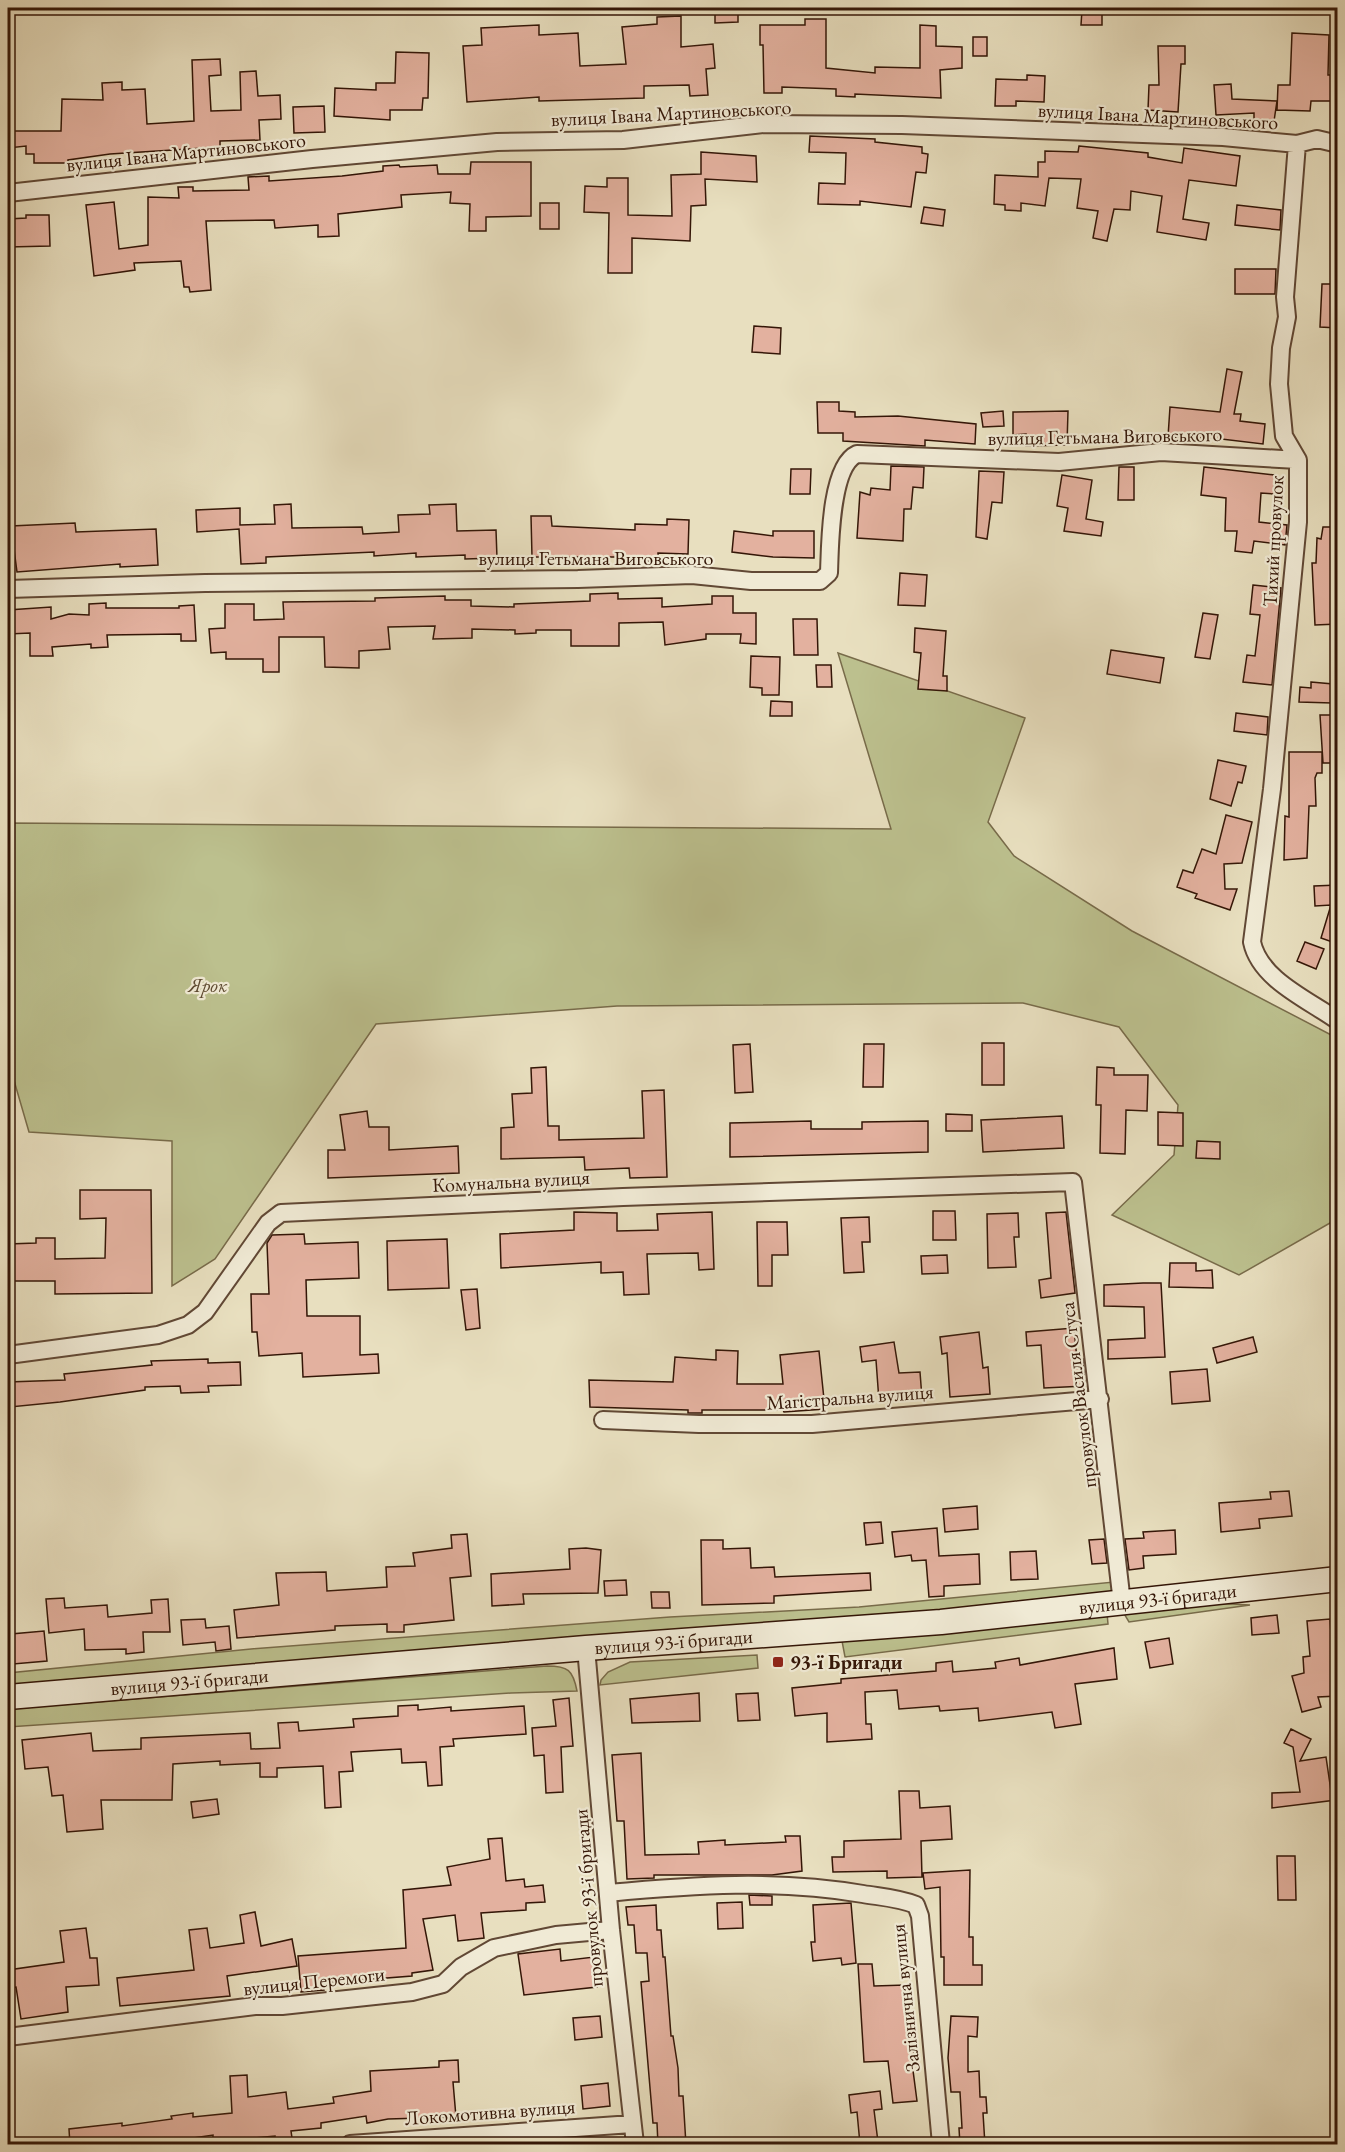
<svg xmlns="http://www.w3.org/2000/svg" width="1345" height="2152" font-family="'EB Garamond',serif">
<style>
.green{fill:#bcc08e;stroke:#786b4a;stroke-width:1.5}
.building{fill:#e3b19f;stroke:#341607;stroke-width:1.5}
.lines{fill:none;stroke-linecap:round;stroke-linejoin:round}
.minor-casing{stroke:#614835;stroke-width:20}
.secondary-casing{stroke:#341607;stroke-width:27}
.minor{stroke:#f0ead5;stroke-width:16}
.secondary{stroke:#f0ead5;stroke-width:24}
.poi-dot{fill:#8f2418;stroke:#f0ead5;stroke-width:2}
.labels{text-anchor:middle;stroke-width:4.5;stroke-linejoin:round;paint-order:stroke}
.street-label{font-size:20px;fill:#341607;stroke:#f0ead5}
.park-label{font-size:20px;font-style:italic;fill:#5d4930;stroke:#f0ead5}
.poi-label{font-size:20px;font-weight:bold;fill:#341607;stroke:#f0ead5;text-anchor:start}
</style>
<rect width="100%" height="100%" fill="#e8dfbf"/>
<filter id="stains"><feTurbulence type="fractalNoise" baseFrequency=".00333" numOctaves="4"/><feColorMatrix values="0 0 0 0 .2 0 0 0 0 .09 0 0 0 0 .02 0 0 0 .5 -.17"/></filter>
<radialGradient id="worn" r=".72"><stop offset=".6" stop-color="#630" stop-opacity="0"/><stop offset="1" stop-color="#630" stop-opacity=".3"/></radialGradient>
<path class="green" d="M838 653 1025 718 988 822 1014 856 1132 931 1337 1038V1219L1239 1275 1112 1215 1174 1155 1178 1105 1119 1027 1023 1003 617 1006 376 1024 215 1259 172 1286V1141L29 1132 13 1077H8V823L891 829Z
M1114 1582V1598L8 1689V1673L251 1649 670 1617 859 1607Z
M1214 1603 1250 1605 1129 1622 1123 1612Z
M1107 1613 1108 1624 845 1657 842 1641Z
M757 1655 758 1668 600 1685 601 1680 608 1672 630 1662Z
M547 1666C568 1666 573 1670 577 1691L511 1693 8 1727V1709Z"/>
<path class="building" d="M715 8H738V22L715 23Z
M1082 10 1102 11V25H1081Z
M681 16V47L713 44 715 68 706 69 708 95 690 96 689 85 644 86V98L539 101V97L467 102 463 46 482 45 481 28 539 25V35L578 33 580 66 626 64 622 27 657 24V17Z
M805 19H826V68L875 73V67L920 68V25L936 26V46L962 47V68L940 70 941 98 855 94V97L836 96V89L782 87V93H764L763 45H760V25H805Z
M1292 33 1329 35 1328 75H1332L1331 101H1311L1310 111 1277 110 1278 85H1290Z
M973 37H987V56H973Z
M1158 46H1185V64H1181L1178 112 1148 110 1149 85H1159Z
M396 52 429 53 428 98H423L422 110H390V120L334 116 335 88 376 90V83H395Z
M220 59 221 75 209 76 211 111 241 110 240 72 256 71 258 96 280 95 281 119 259 120 260 140 220 141V147L110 154 68 160V163H34V154H26V146L8 148V131H61L62 99 103 100 102 83 122 82V90L145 89 147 124 194 121 192 60Z
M1027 75 1045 76 1044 102 1016 101V106H995L996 79 1027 80Z
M1231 84 1232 99 1277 101 1274 121H1254V113L1216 115 1214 85Z
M324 106 325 132 294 133 293 107Z
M810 136 875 139V142L922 147V153L928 154 926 173 916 172 911 207 860 201V205L818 204 819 183 845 184 846 153 809 152Z
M1079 146 1148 153V157L1182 163 1184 148 1240 156 1236 186 1189 180 1183 219 1209 223 1206 240 1157 232 1162 196 1131 191 1130 210 1114 209 1107 241 1093 238 1098 211 1077 208 1081 179 1049 178 1045 206 1021 203V211L1005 210V205L994 204 995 175 1038 177V162H1045V151L1078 152Z
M701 152 756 156 757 182 705 179 706 205 691 206 690 241 632 238V273H608L609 213 584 212 585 186 607 187V178H628V215L672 216 671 175 701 174Z
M471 162H531V216L486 217V231H469L470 204 450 203 451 192 401 195 402 207 338 214 339 236 318 237V225L275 228 274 220 206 221 211 290 190 292 189 287H184L181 261 134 263 135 270 94 276 86 205 114 202 119 249 148 245V197L179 198 178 187H193V191L249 190 248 177 269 176V181L342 176 383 171V166L399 165 400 167 437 165 438 174H470Z
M540 203H559V229H540Z
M1237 205 1281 210 1280 230 1235 225Z
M924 207 945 210 943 226 921 223Z
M26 215H49L50 246 8 247V219L26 218Z
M1235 269H1276L1275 294H1235Z
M1322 284H1338V328L1320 327Z
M754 326 781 328 780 354 752 352Z
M1227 369 1242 372 1234 414H1241L1240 421 1265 424 1263 444 1213 438 1168 437 1170 407 1220 412Z
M817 402H839V411L855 412V417L898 416 976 424 975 444 925 440V446L843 441V433H818Z
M1003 411 1004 426 983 427 981 413Z
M1068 411 1067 445 1026 446V434L1013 435V412Z
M891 466 924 467 923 488 913 487 911 509H904L903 541 857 538 860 492 870 495 871 488 890 490Z
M1119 467H1134V500H1118Z
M1204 467 1275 475 1274 494 1261 493 1259 522 1287 525 1285 545 1254 541 1252 553 1235 551 1237 531H1225L1226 498 1201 495Z
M791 469H811L810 494H790Z
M979 471 1004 472 1002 503 992 502 987 539 976 537Z
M1062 475 1092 480 1086 519 1103 522 1101 536 1064 531 1068 508 1057 506Z
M291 504 292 528 362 527 363 534 399 532 398 515 430 514 429 505 456 504 457 531 496 530 497 558 465 559V555L416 557V553L374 556V552L266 557V563L241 564 239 529 197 532 196 510 240 508V525L275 524 274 505Z
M531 516H551L552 526 635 530V524L667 525V519L689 520 688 554 658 553V561H634V557H532Z
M75 523 76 532 156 529 158 565 120 567V564L17 572 11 526Z
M1323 527H1338V624L1315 625 1312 563H1316L1317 538 1321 539Z
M734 531 773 536V531H814V558L773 557 732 552Z
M900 573 927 575 925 606 898 605Z
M1253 585 1281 588 1272 685 1243 682 1247 655 1255 656 1260 615 1250 614Z
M618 593V599L662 598V607L712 604V596H733V613H756V644L740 643 741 634H706V639L665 645 663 622 619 623V646H571V630H536V633L515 634V630L472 629V638L433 639 435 626 388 627 390 649 359 651V668L325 667 324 637H279V672H263V659H226V652L211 653 209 629 225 628V604H254V620L284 619 283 602 375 601V598L445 596V600H471V606L514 607V604L590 601V594Z
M106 603V608H179V606L194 605 196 641H181V634L107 635 108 647 91 648V644L52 647 53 656H30V633L8 634V610L51 607V619L69 614 89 615V604Z
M1203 613 1218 615 1210 659 1195 657Z
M793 619H817L818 655H794Z
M915 628 946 631 943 676H947V691L918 689 921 653 914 652Z
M1111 650 1164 658 1160 683 1107 674Z
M751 656 780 657 779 695H762V688L750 687Z
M816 665H831L832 687H817Z
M1311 682 1333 684 1332 703 1299 702 1300 687 1311 688Z
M771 701 792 702V716H770Z
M1236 713 1268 717 1267 735 1234 731Z
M1320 715H1338V763H1323Z
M1289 752H1322V773H1317L1315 778 1316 806H1309L1307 858 1284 860 1285 816 1289 817Z
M1218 760 1246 766 1242 783 1238 782 1231 806 1210 799Z
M1226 815 1252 822 1242 863 1224 864 1225 889H1237L1230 910 1195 898 1197 894 1177 887 1183 870 1193 873 1202 849 1216 854Z
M1338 885V944L1321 938 1331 905 1315 906 1314 886Z
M1305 942 1324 949 1316 969 1297 961Z
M982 1043H1004V1085H982Z
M750 1044 753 1092 735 1093 733 1045Z
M864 1044H884L883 1087H863Z
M546 1067 548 1126H559V1140L644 1138 642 1091 664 1090 667 1177 630 1178 629 1168 585 1170 584 1157 501 1159V1128L514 1127 512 1094 532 1093 531 1068Z
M1097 1067 1114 1068V1075H1148L1147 1111 1126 1110 1125 1154 1100 1153 1101 1105H1096Z
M367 1111 369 1127H389V1150L458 1146 459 1173 328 1178V1150H345L340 1115Z
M1158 1112 1183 1113V1146L1158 1145Z
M946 1114 972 1115V1131H946Z
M1062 1116 1064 1148 983 1152 981 1120Z
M811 1121V1129H862V1122L928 1121V1152L730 1157V1123Z
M1197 1141 1220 1142V1159L1196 1158Z
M80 1190H151L152 1293 55 1294V1281H8V1244L36 1243V1238H55V1259L105 1258 106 1218 80 1219Z
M933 1211H955L956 1240H933Z
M574 1212 617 1213V1231L658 1230 657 1214 712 1212 714 1269 699 1270 698 1253 647 1254 649 1294 624 1295 623 1272 601 1273V1262L501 1268 500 1234 574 1230Z
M1066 1212 1075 1293 1041 1298 1039 1280 1051 1278 1046 1213Z
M1018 1213 1019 1237H1014L1016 1267 988 1268 987 1214Z
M869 1217 870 1242H862L864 1272 844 1273 841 1218Z
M757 1222H787L788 1255H772V1286H758Z
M304 1234 305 1244 358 1242 359 1278 306 1280 307 1316H360V1355L378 1354 379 1373 303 1377 302 1353 259 1356 257 1332H252L251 1294H269L267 1243 272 1235Z
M447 1239 449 1288 388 1290 387 1241Z
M947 1255 948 1273 922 1274 921 1256Z
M1170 1263H1196V1271L1212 1270 1213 1288 1169 1287Z
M1143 1283H1161L1165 1357 1108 1359V1340L1145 1338 1144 1307 1104 1306V1285Z
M477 1289 480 1328 466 1330 461 1290Z
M1074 1328 1077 1360 1083 1359 1085 1386 1044 1388 1041 1345 1027 1346 1026 1332Z
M979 1332 983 1368 988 1367 990 1394 950 1397 947 1353 942 1354 940 1337Z
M1253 1337 1257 1352 1217 1363 1213 1348Z
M894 1342 899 1373 920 1372 922 1398 879 1401 876 1360 862 1362 860 1347Z
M716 1350 738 1351 737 1384H783L780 1355 819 1351 825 1409 784 1412 783 1410H702V1413H688V1410L590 1407 589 1380 673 1382 675 1357 716 1360Z
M208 1359V1363L240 1362 241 1385 208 1386 209 1392 181 1393 180 1386 145 1387V1390L60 1402 10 1407 8 1382 65 1380 64 1374 152 1365 151 1361Z
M1207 1369 1210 1401 1172 1404 1170 1372Z
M1289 1491 1292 1516 1259 1519 1260 1528 1221 1532 1219 1503 1271 1499 1270 1492Z
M977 1506 978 1529 945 1532 943 1509Z
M881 1522 883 1543 866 1545 864 1523Z
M937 1528 939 1556 979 1554 980 1584 944 1586V1596L929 1597 926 1560 912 1561 911 1555 895 1557 892 1532Z
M1175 1530 1176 1554 1143 1556 1144 1568 1129 1570 1125 1539 1144 1538 1143 1532Z
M467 1534 471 1576 450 1578 454 1620 404 1625V1632H387V1624L335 1626V1630L237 1638 234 1610 279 1605 276 1573 326 1572 327 1591 387 1587 386 1567 415 1566 413 1553 452 1548 451 1535Z
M1104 1539 1107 1563 1092 1564 1089 1540Z
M701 1540H723V1549L750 1548 751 1568 774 1567 775 1577 870 1573 871 1590 774 1596V1603L702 1605Z
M586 1548 601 1550 598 1593 523 1594 524 1604 492 1606 491 1574 570 1569 569 1549Z
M1036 1551 1038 1579 1011 1580 1010 1552Z
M626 1580 627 1595 605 1596 604 1581Z
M651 1592H669L670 1608H652Z
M64 1598 65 1608 107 1605 108 1617 152 1613 151 1600 168 1599 170 1632H143L144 1652 126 1654V1649L85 1650 84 1629 49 1633 46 1599Z
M1277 1615 1279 1633 1252 1635 1251 1618Z
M205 1619 206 1628 229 1626 231 1649 216 1651 215 1642 183 1645 181 1620Z
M1330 1619 1333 1661H1338V1696L1318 1697 1321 1707 1302 1712 1292 1676 1304 1673 1303 1657 1310 1656 1307 1621Z
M44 1631 47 1661 13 1664 11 1634Z
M1169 1638 1173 1664 1150 1668 1145 1642Z
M1114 1648 1117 1679 1075 1684 1081 1724 1055 1728 1052 1712 979 1721 978 1708 940 1711 939 1706 899 1709 897 1690 865 1692 866 1724H871L872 1739 827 1742V1713L795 1716 792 1688 841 1683V1679L936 1671V1663L952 1661 953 1672 996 1668 995 1662 1019 1658 1020 1665Z
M699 1693 700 1721 632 1723 630 1699Z
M758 1693 760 1720 738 1721 736 1694Z
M569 1698 573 1746 561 1747 563 1792 546 1793 544 1755 534 1756 532 1728 556 1726 553 1700Z
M418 1705V1710L451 1707V1711L524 1706 526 1734 453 1739 454 1746 440 1747 442 1785 428 1786 426 1762 402 1763 401 1749 351 1752 353 1771 339 1772 341 1807 325 1808 323 1766 277 1768V1777H260V1763L220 1765V1761L173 1764 172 1800H101L103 1829 67 1832 63 1795 52 1796 48 1767 25 1769 22 1740 91 1733 93 1751 141 1749V1738L250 1733 251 1749 280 1748 278 1723 298 1722 299 1731 354 1727 353 1719 398 1716V1706Z
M1291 1729 1311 1739 1300 1761 1326 1757 1331 1791 1335 1790 1336 1800 1272 1808V1793L1300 1792 1293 1747 1284 1743Z
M641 1753 645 1855 699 1854 698 1842 725 1840V1845L786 1842 785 1836H800L802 1871 772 1875H654V1878L627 1879 624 1821H617L612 1755Z
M899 1791H919L920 1808 950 1806 952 1839 921 1841 922 1877 887 1878V1871L833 1872 832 1857H844V1841L901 1839Z
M217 1799 219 1814 193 1818 191 1802Z
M502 1838 506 1881 524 1879 525 1887 543 1885 545 1902 526 1903V1910L481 1913 484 1938 458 1941 455 1915 423 1919 433 1970 412 1973V1976L323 1983 324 1990 301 1992 298 1956 406 1948 403 1890 451 1885 447 1867 490 1859 488 1839Z
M1277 1856H1295L1296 1900H1278Z
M970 1870 969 1937H973V1965H982V1985H944V1957H941L940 1887 925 1889 923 1873Z
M749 1895 772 1896V1905H750Z
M742 1902 743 1928 718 1929 717 1903Z
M851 1903 856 1963 842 1965 841 1958 813 1961 811 1942H815L813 1905Z
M656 1905 657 1930H661L663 1957H665L671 2036H673L678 2068 679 2096H683L686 2145H658L657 2123H653L641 1982 649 1981 647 1953H636L634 1925H628L626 1907Z
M255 1912 261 1946 292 1939 297 1966 227 1976 230 1996 120 2006 117 1978 194 1970 189 1930 207 1928 210 1948 244 1943 240 1915Z
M86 1928 90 1958H97L99 1985 66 1987 68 2012 21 2019 16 1987 8 1988V1970L64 1962 60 1931Z
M560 1949 561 1961 594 1957 597 1987 524 1995 518 1954Z
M858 1964H872L874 1986 906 1985 908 2030H913L914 2055H911L917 2101 893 2103 888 2061 864 2062Z
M600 2016 602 2037 575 2040 573 2018Z
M951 2016 978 2017 977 2037 968 2036V2072L979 2071 980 2097H986L987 2113H983L985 2145H960L959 2128H962L960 2092H951L948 2058Z
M458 2060 459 2082H453L456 2117 388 2119 367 2123 366 2116 321 2123V2128L291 2131 292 2138 275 2141V2136L213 2142V2135L166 2142V2145H70L69 2129 122 2123V2126L172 2119 171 2116 193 2113V2117L232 2113 230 2076 247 2075 248 2097 286 2092 288 2109 334 2103 333 2097 371 2091 370 2071 439 2067V2061Z
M608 2083 610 2106 583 2109 581 2086Z
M880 2091 882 2109 874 2110 878 2142 860 2144 857 2112 851 2113 849 2095Z"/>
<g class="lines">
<defs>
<path id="minor" d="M1297 144 1285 297 1287 317 1281 348 1279 384 1284 436 1298 460V522L1272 789 1252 942C1260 980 1309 1000 1338 1021
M8 193 312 159 497 142 623 140 764 124 902 125 1223 137 1297 144 1317 139 1338 144
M8 589 205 583 578 579 692 575 751 581H820L829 573C830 546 830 466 857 454L1059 462 1161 452 1298 460
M8 1355 158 1335 188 1325 205 1312 268 1223 281 1213 623 1197 1073 1182 1122 1603
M603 1420 699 1424H812L1100 1399
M586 1648 611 1930 635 2144
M608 1893C693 1885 778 1879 863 1894 881 1897 899 1898 916 1905L920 1916 941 2144
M8 2037 255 2006H282L412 1992 443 1984 461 1967 494 1948 556 1935 611 1930
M350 2144 632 2124"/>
<g id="secondary">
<path id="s1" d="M8 1697 586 1648 941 1622 1338 1579"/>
</g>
</defs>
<use href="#minor" class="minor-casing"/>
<use href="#secondary" class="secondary-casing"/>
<use href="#minor" class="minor"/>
<use href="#secondary" class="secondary"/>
</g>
<rect class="poi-dot" x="772" y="1656" width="12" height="12" rx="3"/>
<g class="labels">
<g class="street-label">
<text transform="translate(671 113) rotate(-3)" y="7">вулиця Івана Мартиновського</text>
<text transform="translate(1158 116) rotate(3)" y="7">вулиця Івана Мартиновського</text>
<text transform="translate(186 152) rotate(-6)" y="7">вулиця Івана Мартиновського</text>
<text transform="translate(1105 436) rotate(-1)" y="7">вулиця Гетьмана Виговського</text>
<text transform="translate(1273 541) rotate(-87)" y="7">Тихий провулок</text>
<text x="596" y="565">вулиця Гетьмана Виговського</text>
<text transform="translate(511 1181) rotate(-3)" y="7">Комунальна вулиця</text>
<text transform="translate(1078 1395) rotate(-97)" y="7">провулок Василя Стуса</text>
<text transform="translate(850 1397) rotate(-4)" y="7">Магістральна вулиця</text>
<text dy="7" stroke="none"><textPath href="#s1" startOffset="1154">вулиця 93-ї бригади</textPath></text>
<text dy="7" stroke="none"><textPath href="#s1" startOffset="668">вулиця 93-ї бригади</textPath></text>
<text dy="7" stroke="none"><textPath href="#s1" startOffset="182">вулиця 93-ї бригади</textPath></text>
<text transform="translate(588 1898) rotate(-95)" y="7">провулок 93-ї бригади</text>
<text transform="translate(314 1981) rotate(-6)" y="7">вулиця Перемоги</text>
<text transform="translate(905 1998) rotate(-96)" y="7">Залізнична вулиця</text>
<text transform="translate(490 2112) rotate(-4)" y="7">Локомотивна вулиця</text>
</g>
<g class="park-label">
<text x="208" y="992">Ярок</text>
</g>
<g class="poi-label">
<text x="790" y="1669">93-ї Бригади</text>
</g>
</g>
<rect width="1345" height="2152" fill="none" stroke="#e8dfbf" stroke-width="30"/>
<rect x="9" y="9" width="1327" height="2134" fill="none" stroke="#341607" stroke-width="3"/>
<rect x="15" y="15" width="1315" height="2122" fill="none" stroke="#341607" stroke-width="1.5"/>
<rect width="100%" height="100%" filter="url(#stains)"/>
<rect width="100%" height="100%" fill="url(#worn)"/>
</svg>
